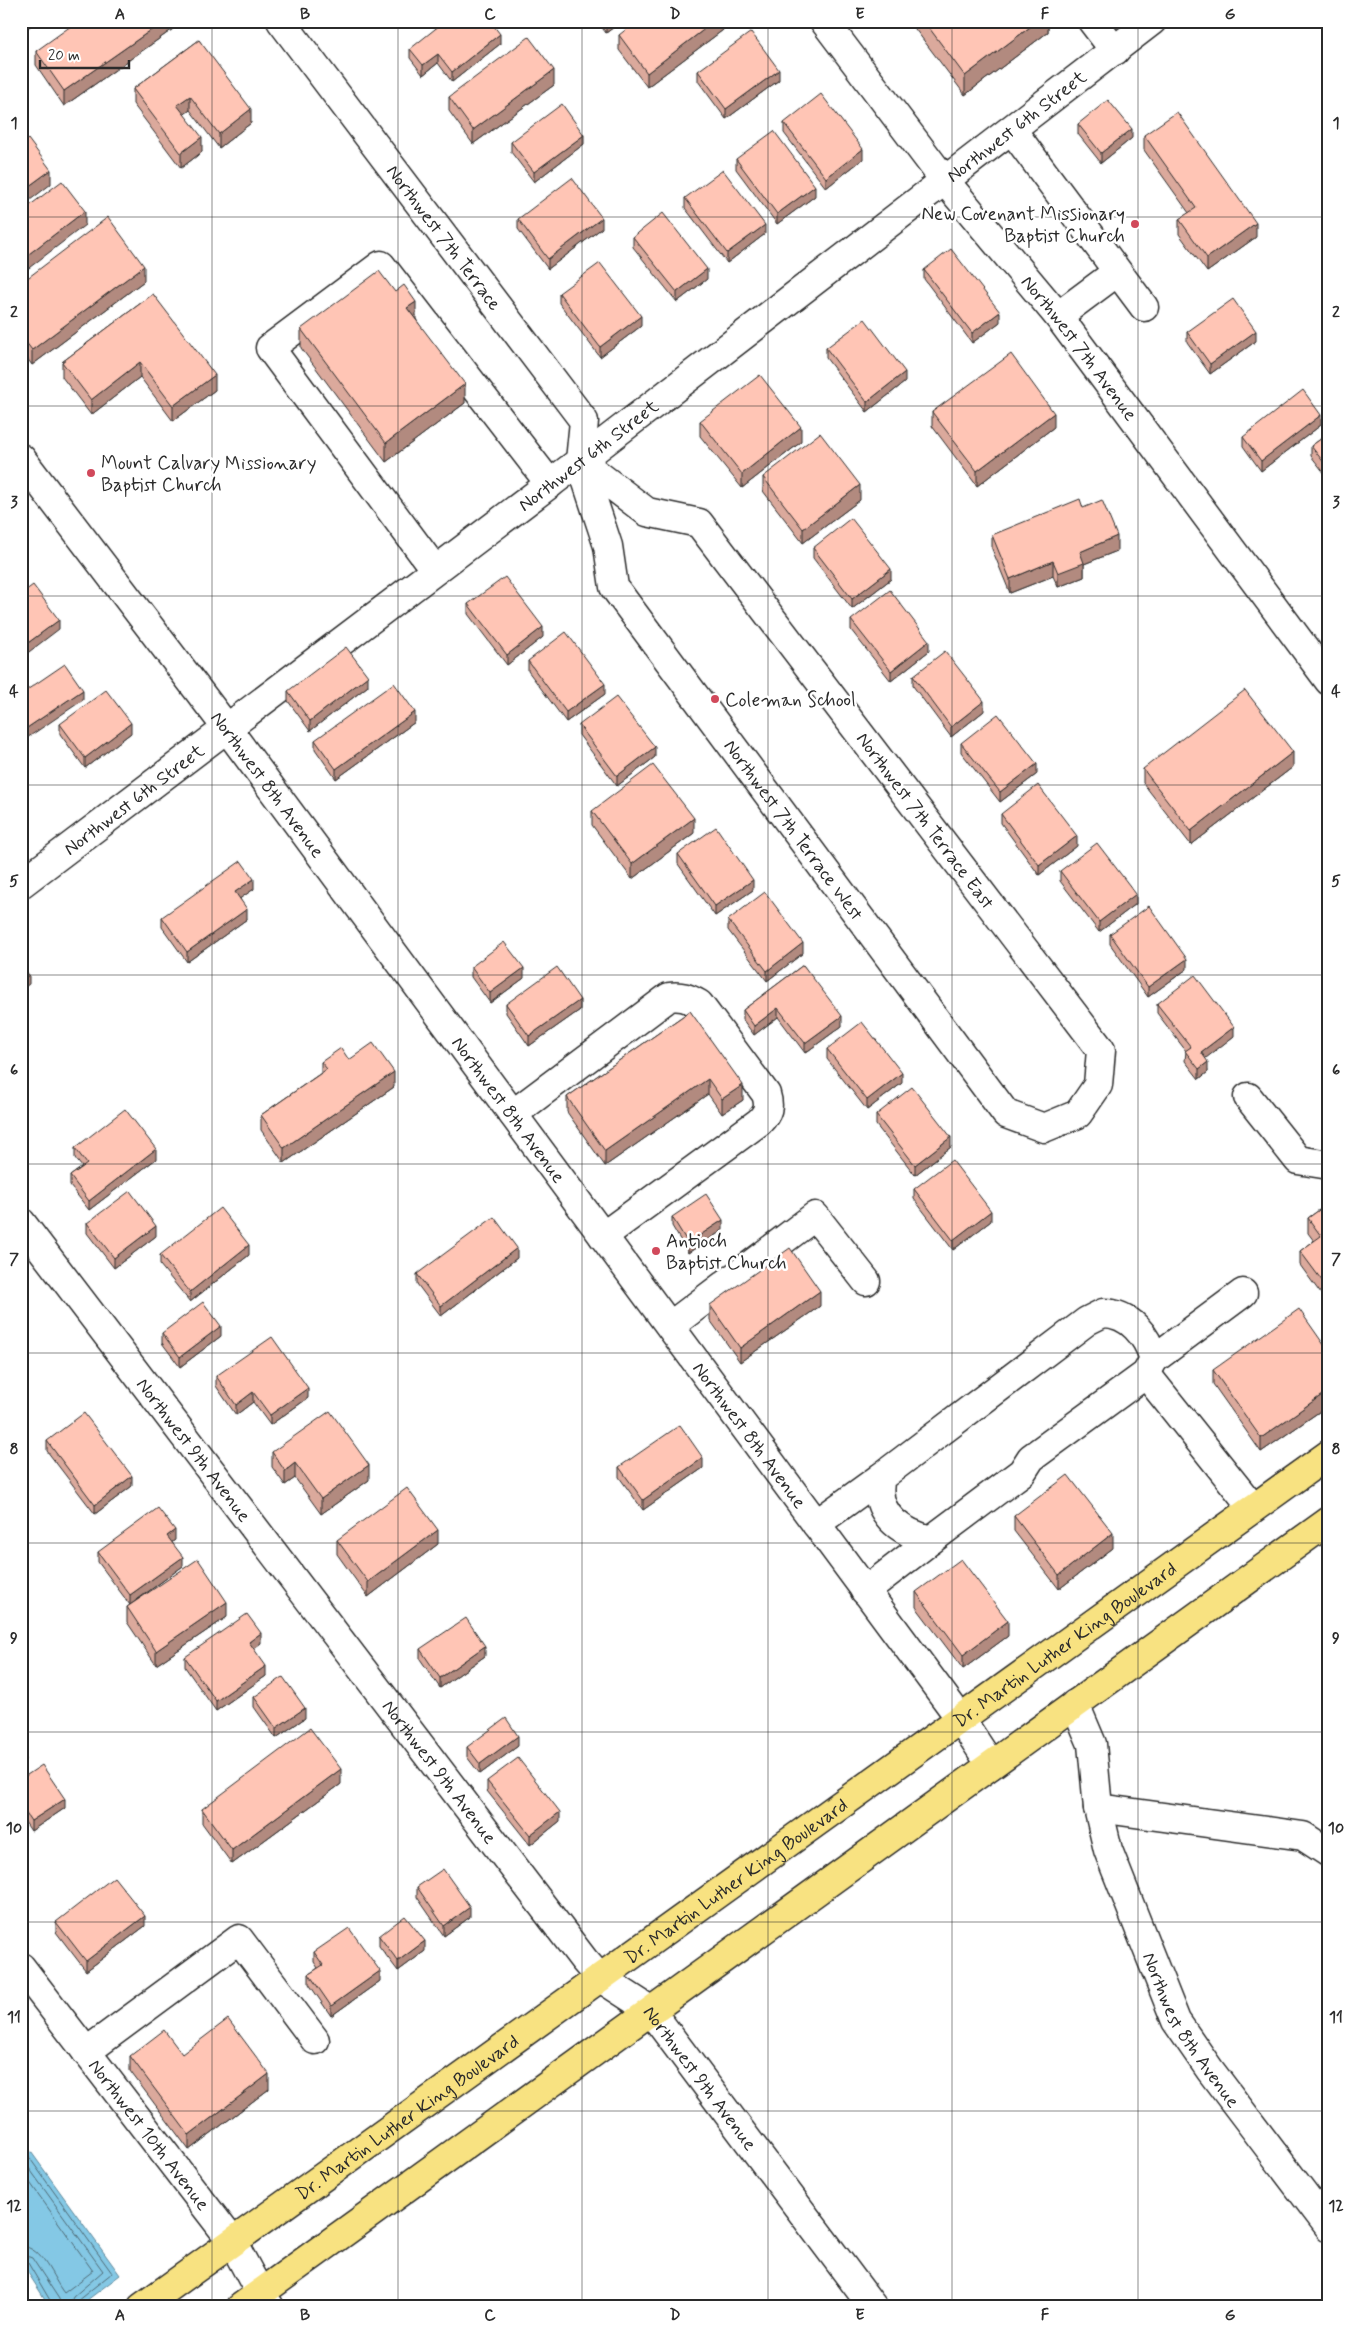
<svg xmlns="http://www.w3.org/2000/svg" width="1350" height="2328" font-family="Mynerve,sans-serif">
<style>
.water{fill:#84c8e5;stroke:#60899b}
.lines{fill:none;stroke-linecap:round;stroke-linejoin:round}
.shore{stroke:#4f6a75;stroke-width:1}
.minor-casing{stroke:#2b2b2b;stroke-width:31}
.major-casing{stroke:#2b2b2b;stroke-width:31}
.minor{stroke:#fff;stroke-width:28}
.major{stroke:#f8e281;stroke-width:28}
.wall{fill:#dba99c;stroke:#2b2b2b}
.shaded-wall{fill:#b28a7f;stroke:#2b2b2b}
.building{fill:#ffc5b5;stroke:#2b2b2b}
.grid{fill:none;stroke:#2b2b2b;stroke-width:1;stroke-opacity:0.55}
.poi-dot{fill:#d1495b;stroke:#fff;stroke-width:2}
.labels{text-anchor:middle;stroke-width:5;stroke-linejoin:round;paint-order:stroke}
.street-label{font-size:19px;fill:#2b2b2b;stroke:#fff}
.poi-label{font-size:19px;fill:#2b2b2b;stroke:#fff;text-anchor:start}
.neatline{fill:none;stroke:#2b2b2b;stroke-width:2}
.grid-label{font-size:16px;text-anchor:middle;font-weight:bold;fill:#2b2b2b}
</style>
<rect width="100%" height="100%" fill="#fff"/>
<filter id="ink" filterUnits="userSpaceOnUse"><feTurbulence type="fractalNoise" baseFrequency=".02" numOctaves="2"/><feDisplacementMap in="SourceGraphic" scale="10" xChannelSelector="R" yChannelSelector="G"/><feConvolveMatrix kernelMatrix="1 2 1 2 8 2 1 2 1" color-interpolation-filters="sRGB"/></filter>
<g filter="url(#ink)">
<path class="water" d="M21 2138 120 2275 78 2307H50L21 2262Z"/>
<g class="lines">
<path class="shore" d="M21 2146 112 2273 77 2301 75 2307
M21 2157 103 2271 73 2297 69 2307
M21 2170 93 2271 64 2293C52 2278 43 2247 21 2246
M21 2254 32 2258 59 2299 61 2307
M21 2260 28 2263 54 2307"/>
<defs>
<g id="minor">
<path id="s1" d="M281 21 584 421 580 461 608 546 614 587 1006 1114 1044 1128 1078 1114 1098 1085 1101 1050 699 523 647 512 580 461"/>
<path id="s2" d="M824 21 945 181 1058 316 1329 681"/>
<path d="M1092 21 1115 51"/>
<path d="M1012 130 1144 307"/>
<path d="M1058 316 1117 272"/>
<path id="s3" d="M21 458 226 727 960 1718 991 1765"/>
<path d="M435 570 270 348 381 265 550 484"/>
<path id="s4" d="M21 884 580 461 1152 21"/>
<path d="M1248 1097 1298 1160 1329 1165"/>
<path d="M513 1114 669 997C681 995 688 998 699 1004L766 1094C770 1107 768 1113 759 1122L603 1236"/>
<path id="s5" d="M21 1222 584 1960 599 1977 650 2010 873 2307"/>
<path d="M1103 1313C1130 1313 1147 1336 1154 1359L1146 1374 1031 1458 1022 1472 931 1540C900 1532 872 1513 881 1477L1087 1321Z"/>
<path d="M670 1326 815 1216 866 1281"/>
<path d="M1154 1359 1243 1293"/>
<path d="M1146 1374 1253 1508"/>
<path d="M816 1524 881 1477"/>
<path d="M865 1591 931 1540"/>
<path id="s6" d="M1075 1704 1092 1744 1098 1808 1108 1850 1176 2021 1210 2070 1329 2227"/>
<path d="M1098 1808 1303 1836 1329 1853"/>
<path id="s7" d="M21 1967 232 2241 260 2293 270 2307"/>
<path d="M86 2052 239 1939 315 2040"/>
</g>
<g id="major">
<path id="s8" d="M142 2307 1329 1454"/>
<path d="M241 2307 1329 1521"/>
</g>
</defs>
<use href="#minor" class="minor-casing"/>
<use href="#major" class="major-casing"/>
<use href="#minor" class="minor"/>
<use href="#major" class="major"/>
</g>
<path class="wall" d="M173 21V29L64 106 36 65V51Z
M404 21H415L408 27Z
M597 21H622L606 33Z
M723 21V30L647 87 619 50V35Z
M909 21H1048V32L965 95Z
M199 40 251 123 219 148 190 110 184 114 202 152 181 168 133 104V89Z
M500 44 452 82 438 63 423 75 410 58V49Z
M698 71 779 80 726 119 698 81Z
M554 85 473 144 449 111V97Z
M784 123 863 159 826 188 784 133Z
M1078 124 1132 138 1101 163 1078 134Z
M1144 135 1256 237 1207 272 1179 234V219L1189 213 1144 150Z
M511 142 584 144 534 182 511 152Z
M736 159 815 196 777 224 736 169Z
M685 198 765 234 727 263 685 208Z
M518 219 602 228 548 269 518 229Z
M633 237 707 279 677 302 633 247Z
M924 270 1000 322 972 343 924 279Z
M144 281 32 365 21 350V283Z
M559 293 641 326 600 357 559 303Z
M153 294 215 390 173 421 140 377 91 415 62 377V362Z
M416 319 465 403 386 462 301 348V329Z
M1187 332 1256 341 1210 374 1187 342Z
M826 348 905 382 867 412 826 358Z
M932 412 1054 427 977 486 932 426Z
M700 421 801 442 742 488 700 436Z
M1321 425 1261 471 1243 446V437Z
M1329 433V479L1311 456V446Z
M763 477 860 500 803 543 763 491Z
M1083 508 1117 551 1084 564V577L1058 587 1053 576 1010 593 992 549V535Z
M813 548 891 579 852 609 813 558Z
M468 604 543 637 507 665 468 614Z
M851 620 929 651 891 681 851 630Z
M528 661 605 694 566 722 528 671Z
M913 676 984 711 951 737 913 686Z
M368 686 310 731 288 701V691Z
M415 722 336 779 315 749V740Z
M60 724 131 733 85 768 60 734Z
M579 725 655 757 617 786 579 735Z
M961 743 1037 774 1000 802 961 752Z
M1293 767 1191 845 1143 783V769Z
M592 811 694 833 632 879 592 825Z
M1001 814 1077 846 1039 875 1001 823Z
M678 854 753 890 715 916 678 864Z
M1060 871 1136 904 1099 932 1060 881Z
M254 889 240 898 247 919 187 962 162 927V917Z
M728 920 803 953 767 981 728 930Z
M1110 934 1187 969 1148 997 1110 944Z
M803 965 842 1026 805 1053 778 1017 754 1035 743 1020V1010Z
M471 967 524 978 490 1003 471 977Z
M506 1004 580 1010 529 1046 506 1013Z
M1157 1004 1234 1036 1205 1058 1208 1072 1199 1079 1185 1061 1186 1051 1157 1013Z
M690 1011 743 1100 722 1114 708 1094 605 1166 567 1112V1097Z
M827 1049 902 1083 867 1110 827 1059Z
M349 1060 394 1087 284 1163 261 1130V1115L321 1073V1062Z
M876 1115 951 1147 915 1175 876 1125Z
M75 1148 156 1159 89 1210 70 1186V1176L82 1167 75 1158Z
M914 1189 991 1221 953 1250 914 1199Z
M1329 1203V1305L1300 1265V1251L1314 1241 1308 1233V1218Z
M672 1217 723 1230 688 1253 672 1226Z
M87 1223 156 1236 114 1268 87 1233Z
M160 1255H249L190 1302 160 1265Z
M517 1258 441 1316 417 1284V1274Z
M710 1305 820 1306 740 1362 710 1320Z
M162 1333 221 1336 180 1367 162 1343Z
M1329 1352V1405L1261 1452 1213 1384V1370Z
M216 1376 308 1398 270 1425 253 1402 236 1415 216 1386Z
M47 1441 132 1486 95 1514 47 1451Z
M272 1452 369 1480 321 1514 295 1478 285 1485 272 1467Z
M619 1467 703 1468 643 1510 619 1477Z
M1014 1516 1113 1548 1059 1589 1014 1531Z
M175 1540 172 1542 183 1566 134 1602 227 1617 156 1665 127 1622V1607L130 1605 98 1562V1552Z
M337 1540 438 1544 368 1597 337 1554Z
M916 1592 1008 1636 963 1669 916 1607Z
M261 1643 253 1648 266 1676 216 1711 185 1667V1657Z
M420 1649 485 1656 440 1688 420 1659Z
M254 1697 305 1718 276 1738 254 1707Z
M518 1746 480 1774 467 1757V1747Z
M21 1779 65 1808 31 1831 21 1816Z
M487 1781 560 1821 530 1845 487 1791Z
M341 1784 232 1864 202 1823V1809Z
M417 1887 470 1917 444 1936 417 1897Z
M56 1922 145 1926 86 1971 56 1932Z
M379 1936 425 1951 398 1971 379 1946Z
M314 1952 380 1981 331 2016 309 1984V1974L318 1968 314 1962Z
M182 2054 269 2089 189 2150 130 2071V2056Z"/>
<path class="shaded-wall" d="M21 21H37L21 33Z
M164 21H173V29L64 106V91Z
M408 21H415L408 27Z
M606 21H622L606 33Z
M715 21H723V30L647 87V73Z
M1038 21H1048V32L965 95V76Z
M500 34V44L452 82V72Z
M438 54V63L423 75V65Z
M554 70V85L473 144V130Z
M779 70V80L726 119V109Z
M190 96V110L177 120V105Z
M251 109V123L219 148V134Z
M1132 129V138L1101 163V153Z
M584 135V144L534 182V172Z
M202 137V152L181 168V153Z
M863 149V159L826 188V178Z
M51 170V184L21 207V192Z
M815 186V196L777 224V214Z
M85 211V225L21 274V260Z
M602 218V228L548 269V259Z
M1256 223V237L1207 272V258Z
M765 225V234L727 263V253Z
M144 266V281L32 365V350Z
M707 269V279L677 302V292Z
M416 302V320L407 308Z
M1000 312V322L972 343V333Z
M641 316V326L600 357V347Z
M1256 331V341L1210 374V364Z
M140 362V377L91 415V400Z
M905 372V382L867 412V402Z
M215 375V390L173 421V406Z
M465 384V403L386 462V443Z
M1054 413V427L977 486V471Z
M1321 415V425L1261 471V461Z
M801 427V442L742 488V474Z
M860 485V500L803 543V529Z
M1117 536V551L1084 564V577L1058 587V573L1080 552Z
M1053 561V576L1010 593V579Z
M891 569V579L852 609V599Z
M59 620V629L21 658V648Z
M543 627V637L507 665V655Z
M929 641V651L891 681V671Z
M368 676V686L310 731V721Z
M605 684V694L566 722V712Z
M83 690V700L21 742V732Z
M984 701V711L951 737V727Z
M415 712V722L336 779V769Z
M131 723V733L85 768V758Z
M655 747V757L617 786V776Z
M1293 752V767L1191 845V831Z
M1037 764V774L1000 802V792Z
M694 818V833L632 879V864Z
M1077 836V846L1039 875V865Z
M254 879V889L235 902V892Z
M753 880V890L715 916V906Z
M1136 894V904L1099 932V922Z
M247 909V919L187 962V952Z
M803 943V953L767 981V971Z
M1187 959V969L1148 997V987Z
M524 968V978L490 1003V993Z
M29 975V984L21 990V980Z
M580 1000V1010L529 1046V1036Z
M778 1008V1017L754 1035V1026Z
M842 1016V1026L805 1053V1043Z
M1234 1027V1036L1201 1062V1052Z
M1208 1062V1072L1199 1079V1069Z
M394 1072V1087L284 1163V1148Z
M902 1073V1083L867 1110V1100Z
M708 1079V1094L605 1166V1151Z
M743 1085V1100L722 1114V1099Z
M951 1137V1147L915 1175V1165Z
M156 1149V1159L89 1210V1201Z
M991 1211V1221L953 1250V1240Z
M723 1220V1230L688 1253V1243Z
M156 1226V1236L114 1268V1258Z
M249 1245V1255L190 1302V1292Z
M517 1248V1258L441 1316V1306Z
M820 1291V1306L740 1362V1348Z
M221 1326V1336L180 1367V1357Z
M1329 1370V1385L1325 1373Z
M308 1388V1398L270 1425V1415Z
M1329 1390V1405L1261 1452V1438Z
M253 1392V1402L236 1415V1405Z
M703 1458V1468L643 1510V1500Z
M295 1463V1478L285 1485V1471Z
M369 1465V1480L321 1514V1499Z
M132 1476V1486L95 1514V1505Z
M175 1530V1540L167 1546V1536Z
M438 1530V1544L368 1597V1582Z
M1113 1533V1548L1059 1589V1575Z
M183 1557V1566L130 1605V1595Z
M227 1602V1617L156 1665V1651Z
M1008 1621V1636L963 1669V1655Z
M261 1633V1643L249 1652V1642Z
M485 1646V1656L440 1688V1678Z
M266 1666V1676L216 1711V1701Z
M305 1708V1718L276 1738V1728Z
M518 1736V1746L480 1774V1764Z
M25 1750V1760L21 1763V1753Z
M341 1769V1784L232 1864V1850Z
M65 1799V1808L31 1831V1821Z
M560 1812V1821L530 1845V1835Z
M470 1907V1917L444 1936V1926Z
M145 1916V1926L86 1971V1961Z
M425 1941V1951L398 1971V1961Z
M380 1971V1981L331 2016V2006Z
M269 2074V2089L189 2150V2135Z"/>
<path class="building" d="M78 21H164L64 91 36 51Z
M445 21H490L500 34 452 72 438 54 423 65 410 49Z
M637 21H715L647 73 619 35Z
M924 21H1038L965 76Z
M751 32 779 70 726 109 698 71Z
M529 37 554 70 473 130 449 97Z
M199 40 251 109 219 134 190 96 177 105 202 137 181 153 133 89Z
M821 94 863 149 826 178 784 123Z
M1108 100 1132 129 1101 153 1078 124Z
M562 104 584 135 534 172 511 142Z
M1177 112 1256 223 1207 258 1179 219 1196 208 1144 135Z
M774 131 815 186 777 214 736 159Z
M28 139 51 170 21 192V144Z
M723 170 765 225 727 253 685 198Z
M572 178 602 218 548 259 518 219Z
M62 181 85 211 21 260V212Z
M663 213 707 269 677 292 633 237Z
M108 217 144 266 32 350 21 336V283Z
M951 249 1000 312 972 333 924 270Z
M600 263 641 316 600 347 559 293Z
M379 271 395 292 404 285 416 302 407 308 465 384 386 443 301 329Z
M153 294 215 375 173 406 140 362 91 400 62 362Z
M1233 299 1256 331 1210 364 1187 332Z
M865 319 905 372 867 402 826 348Z
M1011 354 1054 413 977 471 932 412Z
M760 375 801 427 742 474 700 421Z
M1303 390 1321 415 1261 461 1243 437Z
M820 433 860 485 803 529 763 477Z
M1329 433V469L1311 446Z
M1080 499 1083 508 1102 500 1117 536 1080 552 1084 563 1058 573 1053 561 1010 579 992 535Z
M851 518 891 569 852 599 813 548Z
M505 577 543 627 507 655 468 604Z
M33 585 59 620 21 648V594Z
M890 590 929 641 891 671 851 620Z
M566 632 605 684 566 712 528 661Z
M346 647 368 676 310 721 288 691Z
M945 651 984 701 951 727 913 676Z
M65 664 83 690 21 732V694Z
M394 683 415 712 336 769 315 740Z
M106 690 131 723 85 758 60 724Z
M1245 690 1293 752 1191 831 1143 769Z
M616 697 655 747 617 776 579 725Z
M998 714 1037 764 1000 792 961 743Z
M653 765 694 818 632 864 592 811Z
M1038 785 1077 836 1039 865 1001 814Z
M716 827 753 880 715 906 678 854Z
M1097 843 1136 894 1099 922 1060 871Z
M241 861 254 879 235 892 247 909 187 952 162 917Z
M765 892 803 943 767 971 728 920Z
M1149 906 1187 959 1148 987 1110 934Z
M504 942 524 968 490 993 471 967Z
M21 965 29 975 21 980Z
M803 965 842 1016 805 1043 778 1008 754 1026 743 1010Z
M557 967 580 1000 529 1036 506 1004Z
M1195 975 1234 1027 1201 1052 1208 1062 1199 1069 1185 1051 1191 1047 1157 1004Z
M690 1011 743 1085 722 1099 708 1079 605 1151 567 1097Z
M862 1022 902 1073 867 1100 827 1049Z
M373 1043 394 1072 284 1148 261 1115 327 1069 321 1062 341 1048 349 1060Z
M912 1087 951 1137 915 1165 876 1115Z
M125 1109 156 1149 89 1201 70 1176 87 1164 75 1148Z
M952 1160 991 1211 953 1240 914 1189Z
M130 1191 156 1226 114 1258 87 1223Z
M706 1194 723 1220 688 1243 672 1217Z
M1329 1203V1290L1300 1251 1321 1236 1308 1218Z
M220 1208 249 1245 190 1292 160 1255Z
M494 1217 517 1248 441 1306 417 1274Z
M790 1248 820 1291 740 1348 710 1305Z
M203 1302 221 1326 180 1357 162 1333Z
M1299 1309 1329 1352V1370L1325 1373 1329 1378V1390L1261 1438 1213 1370Z
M272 1337 308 1388 270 1415 253 1392 236 1405 216 1376Z
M330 1411 369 1465 321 1499 295 1463 285 1471 272 1452Z
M84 1413 132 1476 95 1505 47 1441Z
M680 1425 703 1458 643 1500 619 1467Z
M1068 1475 1113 1533 1059 1575 1014 1516Z
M407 1488 438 1530 368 1582 337 1540Z
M158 1508 175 1530 167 1536 183 1557 130 1595 98 1552Z
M198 1559 227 1602 156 1651 127 1607Z
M961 1559 1008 1621 963 1655 916 1592Z
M247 1614 261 1633 249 1642 266 1666 216 1701 185 1657Z
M466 1618 485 1646 440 1678 420 1649Z
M283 1677 305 1708 276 1728 254 1697Z
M506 1718 518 1736 480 1764 467 1747Z
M310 1728 341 1769 232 1850 202 1809Z
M21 1745 25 1750 21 1753Z
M518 1758 560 1812 530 1835 487 1781Z
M42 1765 65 1799 31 1821 21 1806V1779Z
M443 1869 470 1907 444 1926 417 1887Z
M114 1877 145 1916 86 1961 56 1922Z
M405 1916 425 1941 398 1961 379 1936Z
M349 1928 380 1971 331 2006 309 1974 323 1965 314 1952Z
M228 2019 269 2074 189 2135 130 2056 164 2030 182 2054Z"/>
</g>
<path class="grid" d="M212 21V2307M398 21V2307M582 21V2307M768 21V2307M952 21V2307M1138 21V2307M21 217H1329M21 406H1329M21 596H1329M21 785H1329M21 975H1329M21 1164H1329M21 1353H1329M21 1543H1329M21 1732H1329M21 1922H1329M21 2111H1329"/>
<g class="poi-dot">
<circle cx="1135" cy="224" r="5"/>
<circle cx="91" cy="473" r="5"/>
<circle cx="715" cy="699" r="5"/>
<circle cx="656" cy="1251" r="5"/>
</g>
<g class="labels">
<g class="street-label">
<text dy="7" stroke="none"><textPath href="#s4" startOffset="1251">Northwest 6th Street</textPath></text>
<text dy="7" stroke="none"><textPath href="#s1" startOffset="271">Northwest 7th Terrace</textPath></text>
<text dy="7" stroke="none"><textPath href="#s2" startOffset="415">Northwest 7th Avenue</textPath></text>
<text dy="7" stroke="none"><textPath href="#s4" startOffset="711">Northwest 6th Street</textPath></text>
<text dy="7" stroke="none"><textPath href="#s3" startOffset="409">Northwest 8th Avenue</textPath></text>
<text dy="7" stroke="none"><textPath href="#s4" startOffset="141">Northwest 6th Street</textPath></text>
<text transform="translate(926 820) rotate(53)" y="7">Northwest 7th Terrace East</text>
<text dy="7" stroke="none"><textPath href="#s1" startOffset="975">Northwest 7th Terrace West</textPath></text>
<text dy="7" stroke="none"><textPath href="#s3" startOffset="814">Northwest 8th Avenue</textPath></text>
<text dy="7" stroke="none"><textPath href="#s3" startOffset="1219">Northwest 8th Avenue</textPath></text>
<text dy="7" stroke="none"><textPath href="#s5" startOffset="286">Northwest 9th Avenue</textPath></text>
<text dy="7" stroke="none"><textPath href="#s8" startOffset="1136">Dr. Martin Luther King Boulevard</textPath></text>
<text dy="7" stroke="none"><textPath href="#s5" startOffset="691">Northwest 9th Avenue</textPath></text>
<text dy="7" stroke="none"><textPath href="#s8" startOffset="731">Dr. Martin Luther King Boulevard</textPath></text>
<text dy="7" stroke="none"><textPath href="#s6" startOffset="350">Northwest 8th Avenue</textPath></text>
<text dy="7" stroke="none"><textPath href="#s5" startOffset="1096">Northwest 9th Avenue</textPath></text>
<text dy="7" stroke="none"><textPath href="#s8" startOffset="326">Dr. Martin Luther King Boulevard</textPath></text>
<text dy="7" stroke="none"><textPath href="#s7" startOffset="211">Northwest 10th Avenue</textPath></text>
</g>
<g class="poi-label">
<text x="1125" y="220" text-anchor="end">New Covenant Missionary<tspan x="1125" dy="22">Baptist Church</tspan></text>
<text x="101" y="469">Mount Calvary Missionary<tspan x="101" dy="22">Baptist Church</tspan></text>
<text x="725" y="706">Coleman School</text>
<text x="666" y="1247">Antioch<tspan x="666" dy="22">Baptist Church</tspan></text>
</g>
</g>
<rect width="1350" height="2328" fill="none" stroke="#fff" stroke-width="55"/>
<path d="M40 60v8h89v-8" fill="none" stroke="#2b2b2b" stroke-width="2.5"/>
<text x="48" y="60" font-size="15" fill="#2b2b2b" stroke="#ffffff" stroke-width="4" paint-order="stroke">20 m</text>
<rect x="28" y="28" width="1294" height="2272" class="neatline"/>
<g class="grid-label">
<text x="120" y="19">A</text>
<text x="305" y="19">B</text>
<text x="490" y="19">C</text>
<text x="675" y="19">D</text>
<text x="860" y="19">E</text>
<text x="1045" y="19">F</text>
<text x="1230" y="19">G</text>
<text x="14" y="128">1</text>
<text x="1336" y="128">1</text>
<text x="14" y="317">2</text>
<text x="1336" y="317">2</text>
<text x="14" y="507">3</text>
<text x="1336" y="507">3</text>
<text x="14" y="696">4</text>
<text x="1336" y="696">4</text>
<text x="14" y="886">5</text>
<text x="1336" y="886">5</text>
<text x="14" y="1075">6</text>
<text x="1336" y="1075">6</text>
<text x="14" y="1264">7</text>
<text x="1336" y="1264">7</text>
<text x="14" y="1454">8</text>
<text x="1336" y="1454">8</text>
<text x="14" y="1643">9</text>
<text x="1336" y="1643">9</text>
<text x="14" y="1833">10</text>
<text x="1336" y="1833">10</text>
<text x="14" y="2022">11</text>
<text x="1336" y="2022">11</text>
<text x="14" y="2211">12</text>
<text x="1336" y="2211">12</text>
<text x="120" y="2320">A</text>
<text x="305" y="2320">B</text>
<text x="490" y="2320">C</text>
<text x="675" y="2320">D</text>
<text x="860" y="2320">E</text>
<text x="1045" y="2320">F</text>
<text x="1230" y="2320">G</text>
</g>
</svg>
